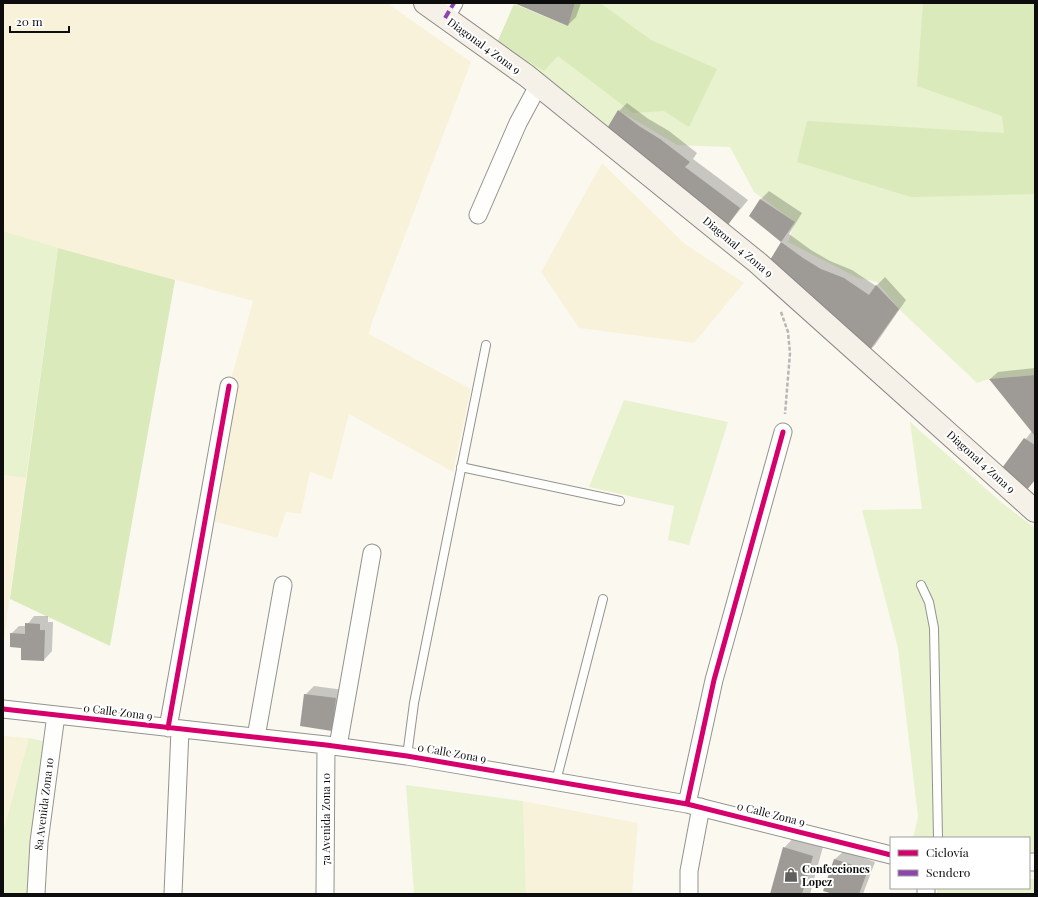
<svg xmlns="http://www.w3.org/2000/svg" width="1038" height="897" font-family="'Playfair Display',serif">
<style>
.farmland{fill:#f9f2db}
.green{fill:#e8f2ce}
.forest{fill:#daeabb}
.shadow{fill:#0003}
.building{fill:#9e9a96}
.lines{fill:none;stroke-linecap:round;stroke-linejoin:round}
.service-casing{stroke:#94938f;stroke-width:10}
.minor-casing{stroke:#94938f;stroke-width:19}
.secondary-casing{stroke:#8b8986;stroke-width:24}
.path{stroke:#b8b7b6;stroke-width:2.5;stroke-dasharray:4 2;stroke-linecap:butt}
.service{stroke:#fefefd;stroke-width:8}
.minor{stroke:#fefefd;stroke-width:17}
.secondary{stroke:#f5f1e8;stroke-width:22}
.quiet{stroke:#8e44ad;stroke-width:4;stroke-dasharray:8 4;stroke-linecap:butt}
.cycleway-casing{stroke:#fff;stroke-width:8}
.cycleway{stroke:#d6006c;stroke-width:5}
.labels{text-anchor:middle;stroke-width:4;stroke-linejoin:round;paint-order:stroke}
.street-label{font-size:11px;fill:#0d0d0d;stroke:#fff}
.poi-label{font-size:11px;font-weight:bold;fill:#0d0d0d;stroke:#fff;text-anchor:start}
</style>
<rect width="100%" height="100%" fill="#fbf8f0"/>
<path class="farmland" d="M3 3H387L471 62 372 322 369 334 471 389 453 472 349 414 332 480 310 472 301 514 286 512 277 538 205 519 229 386 253 301 3 233Z
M602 163 685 244 744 283 694 343 579 328 541 272Z
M3 475 26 478 3 647Z
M3 736 29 738 3 832Z
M523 801 638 823 632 894H526Z"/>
<path class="green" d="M576 3H1035V375L989 379 977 383 899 309 877 282 858 278 788 242 795 222 754 192 730 147 677 145 618 110 606 130 497 43 514 4 568 26Z
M3 231 58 248 26 478 3 475Z
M624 400 728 422 689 545 668 540 674 506 589 487Z
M910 422 1002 503 1035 528V857H1029V838H913L918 817 898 648 862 510 922 509Z
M29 738 43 741 32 843 30 894H3V832Z
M406 785 523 801 526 894H414Z
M1029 879H1035V894H937V888H1029Z"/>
<path class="forest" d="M575 3H600L651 40 717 69 689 127 664 111 633 113 558 56 544 71 497 43 514 4 568 26Z
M923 3H1035V194L911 197 797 162 807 121 1004 133 1002 116 917 86Z
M58 248 175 280 110 646 10 599Z"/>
<path class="shadow" d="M515 3H581L576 17 568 25Z
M627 103 647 118 669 131 697 153 693 159 748 200 725 228 607 130 619 111Z
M769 191 802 213 789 234 811 250 830 261 852 270 876 286 885 277 906 300 875 345 867 353 768 265 782 242 751 216 761 199Z
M1035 368V480L1003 468 1032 431 990 379 998 372Z
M34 616H48V622H53L52 651 44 660 22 647 11 634 19 626H26Z
M314 686 344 690 340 721 331 730 305 695Z
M796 835 824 843 810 894H771L784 848Z
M844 851 875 862 863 894H836L825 890 835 859Z"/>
<path class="building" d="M514 3H575L568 26Z
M618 110 639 126 660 139 690 162 685 167 740 208 725 229 606 130Z
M760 199 795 222 781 242 803 258 821 269 844 278 869 295 876 285 899 309 867 354 767 265 781 242 749 216Z
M1035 375V436L989 379Z
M1024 438 1035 445V480L1026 491 1002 468Z
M25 623 40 624V630H45L44 661 21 660V648L10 647V633L25 634Z
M304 694 336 698 332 731 300 726Z
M783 847 813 856 802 894H770Z
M834 859 868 870 859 894H833L823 891Z"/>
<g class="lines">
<defs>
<path id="service" d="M461 467 620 501
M921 585 929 602 934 628 938 838
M407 756 414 703 486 345
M556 781 603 599"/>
<path id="minor" d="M445 18 454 3
M478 215 518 123 538 86
M3 709 326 745 407 756 687 804 891 855
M168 728 229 386
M256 737 283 585
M338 746 372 553
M687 804 714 680 783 432
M1029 862H1035
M926 888V894
M36 894 39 842 56 715
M173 894 180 730
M325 894 326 745
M689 894V871L701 807"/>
<path id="secondary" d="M425 3 527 76 758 263 1035 511"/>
</defs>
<use href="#service" class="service-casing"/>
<use href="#minor" class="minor-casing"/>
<use href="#secondary" class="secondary-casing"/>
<path class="path" d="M781 312 788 332 790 353 785 414"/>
<use href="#service" class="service"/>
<use href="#minor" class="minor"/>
<use href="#secondary" class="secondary"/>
<path class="quiet" d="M445 18 454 3"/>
<defs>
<path id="cycleway" d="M3 709 326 745 407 756 687 804 891 855
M168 728 229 386
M687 804 714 680 783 432"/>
</defs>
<use href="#cycleway" class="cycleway-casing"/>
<use href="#cycleway" class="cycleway"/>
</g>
<defs>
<symbol id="shop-bare" viewBox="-9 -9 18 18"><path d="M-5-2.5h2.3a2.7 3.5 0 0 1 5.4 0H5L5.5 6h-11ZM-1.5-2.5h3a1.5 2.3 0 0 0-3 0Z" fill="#605f5c" stroke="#fff" stroke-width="2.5" paint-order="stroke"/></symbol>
</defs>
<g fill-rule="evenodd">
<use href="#shop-bare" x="781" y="865" width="20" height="20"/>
</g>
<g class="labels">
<g class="street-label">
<text transform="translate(484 46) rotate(36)" y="4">Diagonal 4 Zona 9</text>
<text transform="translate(738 247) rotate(40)" y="4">Diagonal 4 Zona 9</text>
<text transform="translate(981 462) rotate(42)" y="4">Diagonal 4 Zona 9</text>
<text transform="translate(118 712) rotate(7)" y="4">0 Calle Zona 9</text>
<text transform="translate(452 753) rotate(10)" y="4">0 Calle Zona 9</text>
<text transform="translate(44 804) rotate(-83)" y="4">8a Avenida Zona 10</text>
<text transform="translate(771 814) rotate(14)" y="4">0 Calle Zona 9</text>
<text transform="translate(326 819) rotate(-90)" y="4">7a Avenida Zona 10</text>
</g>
<g class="poi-label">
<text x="802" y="873">Confecciones<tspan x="802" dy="13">Lopez</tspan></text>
</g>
</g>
<rect width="1038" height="897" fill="none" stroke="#0d0d0d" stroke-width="8"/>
<rect x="890" y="837" width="140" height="52" fill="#ffffff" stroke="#9e9e9e"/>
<rect x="898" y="850" width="20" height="6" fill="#d6006c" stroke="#9e9e9e"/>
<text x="926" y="857" font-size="12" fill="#0d0d0d">Ciclovía</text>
<rect x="898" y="870" width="20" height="6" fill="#8e44ad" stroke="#9e9e9e"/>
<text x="926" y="877" font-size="12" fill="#0d0d0d">Sendero</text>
<path d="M10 26v6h59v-6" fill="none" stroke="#0d0d0d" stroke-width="2"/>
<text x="16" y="26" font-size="12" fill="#0d0d0d" stroke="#ffffff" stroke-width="3" paint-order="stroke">20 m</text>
</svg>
